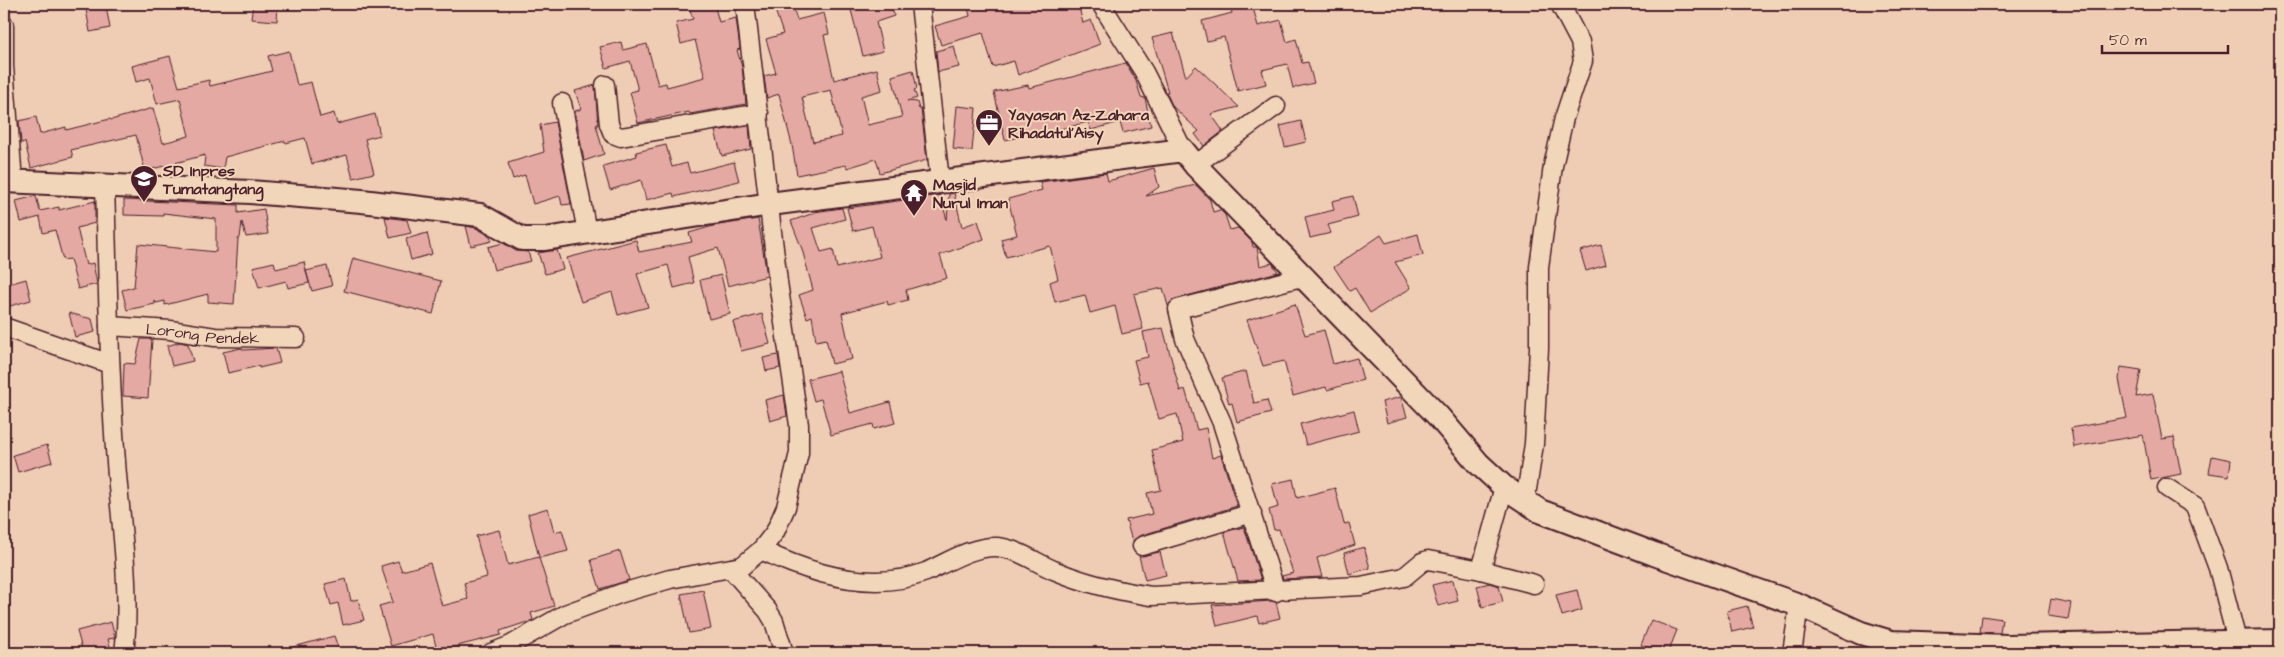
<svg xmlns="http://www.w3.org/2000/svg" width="2284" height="657" font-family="'Architects Daughter',sans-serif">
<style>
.building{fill:#e4a9a2;stroke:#4a1f2b;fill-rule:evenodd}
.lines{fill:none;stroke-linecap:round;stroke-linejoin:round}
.minor-casing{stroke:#4a1f2b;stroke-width:21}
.tertiary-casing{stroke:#4a1f2b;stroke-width:26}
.minor{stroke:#f2d6b9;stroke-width:18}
.tertiary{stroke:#f2d6b9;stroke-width:22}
.labels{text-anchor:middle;stroke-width:4;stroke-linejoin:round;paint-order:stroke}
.poi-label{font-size:16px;font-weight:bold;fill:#4a1f2b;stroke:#f2d6b9;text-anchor:start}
.street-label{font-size:16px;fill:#4a1f2b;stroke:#f2d6b9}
</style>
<rect width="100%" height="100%" fill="#efcdb4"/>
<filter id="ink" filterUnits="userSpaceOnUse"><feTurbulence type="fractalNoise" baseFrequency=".02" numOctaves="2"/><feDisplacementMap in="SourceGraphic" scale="10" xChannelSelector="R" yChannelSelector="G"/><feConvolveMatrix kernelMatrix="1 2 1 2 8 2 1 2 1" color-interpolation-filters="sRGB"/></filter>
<g filter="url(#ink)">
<path class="building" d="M253 4H278L277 21 251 19Z
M688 4H714L719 22 736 18 740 49 737 50 742 67 746 104 690 114 689 112 638 123 630 92 638 90 630 61 606 68 600 47 621 42 623 50 647 44 658 85 666 83 667 87 705 77 695 40 681 44 676 23 693 19Z
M773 4H792L797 20 824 13 829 34 824 35 834 80 877 69 882 90 861 96 868 125 902 117 892 76 913 70 917 89 914 90 917 98 907 101 917 102 919 109H921L927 160 880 173 876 159 847 168 846 165 797 175 792 145 779 94 767 98 764 76 776 73 766 39 783 34ZM831 90 842 136 813 142 802 97Z
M871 4H891L894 16 876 22 883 51 863 56 851 10Z
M967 4H1078L1083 23 1091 20 1100 44 1018 75 1014 61 993 67 983 33 941 45 935 26 970 16Z
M1230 4H1252L1258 26 1281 20 1287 42 1296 39 1302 63 1308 62 1314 83 1293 88 1287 64 1262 70 1266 84 1238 91 1224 37 1207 41 1202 21 1232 13Z
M106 6 110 28 90 32 86 9Z
M1173 33 1186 77 1196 66 1239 107 1211 114 1223 131 1204 146 1195 134 1199 131 1173 107 1166 92H1168L1152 38Z
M954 46 959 67 938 72 936 51Z
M289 51 297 85 311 82 320 117 334 113 337 124 375 114 380 135 365 139 374 173 353 178 347 155 312 164 305 138 286 143 285 141 225 157 223 169 204 166 205 155 145 171 136 135 71 150 73 157 31 168 25 142 21 143 19 121 36 117 40 134 66 127V130L110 119 111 120 153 108 163 143 189 136 180 99 157 104 150 78 136 82 132 66 170 56 179 87 209 80 210 86 272 71 268 56Z
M1126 63 1136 81 1141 97 1145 98 1151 126 1123 133 1120 122 1091 130 1088 122 1053 131 1054 133 1034 138 1033 134 1005 140 994 92 1028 85 1029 88Z
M595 85 598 125H596L604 154 584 161 575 111 581 109 575 91Z
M957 106 976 108 972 151 953 149Z
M1301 121 1306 142 1285 147 1280 126Z
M555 122 571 204 562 205 560 196 533 204 525 175 513 179 508 163 544 152 540 125Z
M749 126 751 149 722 156 715 131Z
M666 145 672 167 687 163 690 173 734 162 739 181 674 197 673 193 646 200 641 180 610 190 603 166 637 156 636 152Z
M1154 168 1159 187 1146 196 1196 185 1210 200 1213 212 1220 210 1225 215 1230 230 1238 228 1252 242 1253 247H1257L1260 266 1272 263 1278 272 1175 299 1168 306 1163 288 1134 294 1143 329 1122 334 1115 306 1090 313 1085 295 1055 302 1050 282 1058 279 1050 246 1006 257 1001 239 1017 235 1008 199 1042 190 1040 182 1106 173 1108 181Z
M954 193 962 227 978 221 984 239 940 255 947 278 906 290 908 300 888 305 887 301 842 313 852 359 832 364 826 339 816 341 812 316 807 318 799 295 813 290 802 249 791 221 814 213V212L842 208 845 219 813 228 821 252 833 249 837 268 880 257 872 226 853 231 847 208 940 195 947 220 949 194Z
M36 196 40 211 59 207V210L95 201V223L77 228 86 265 93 263 97 284 78 289 70 259 63 260 55 230 43 233 40 217 21 222 16 201Z
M1353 196 1358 217 1328 225 1331 233 1310 238 1305 217 1334 210 1332 201Z
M124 200 238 205V213L264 209 268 234 246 237 242 222 240 238 238 239 234 304 208 302V294L165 305V301L156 303 155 301V304L127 310 122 290 134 287 138 244 216 252V219L163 213V216L124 215Z
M385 217 407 220 411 233 390 238Z
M758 219 767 276 728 286 718 248 688 257 694 283 674 288 668 265 637 274 648 307 618 315 612 292 581 302 567 258 636 240 639 252 692 242 689 233 713 226Z
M466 226 476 228 490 236 492 241 471 246Z
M427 233 432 254 411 260 406 239Z
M1418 234 1423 255 1395 262 1411 288 1370 313 1355 288 1350 291 1334 267 1381 235 1386 243Z
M503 243 516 251 528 252 531 261 494 270 488 247Z
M1601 245 1606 265 1586 271 1580 251Z
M557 250 563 269 545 274 538 253Z
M353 258 441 281 433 314 344 291Z
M274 262 276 269 304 262 309 283 288 288 286 281 259 288 253 267Z
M327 266 332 286 312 291 306 271Z
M721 275 730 314 709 319 700 280Z
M26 279 31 300 10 306 5 285Z
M1295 304 1305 335 1324 330 1333 364 1357 358 1363 380 1327 390 1326 387 1293 396 1284 361 1263 366 1247 320Z
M69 313 92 319 95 332 75 337Z
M762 314 770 344 741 351 733 322Z
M1163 328 1180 391 1185 389 1197 430 1206 428 1212 458 1221 455 1237 506 1139 536 1132 541 1126 520 1152 514 1147 493 1161 490 1152 450 1183 442 1177 414 1159 419 1148 381 1140 383 1134 360 1148 357 1143 332Z
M141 339H152L148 398 123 396 124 363 135 364Z
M180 342 188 344 193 361 172 366 167 346Z
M241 348 244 350 276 348 280 363 259 368V366L228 373 223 352Z
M778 355 780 368 766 371 763 358Z
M2121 367 2141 370 2136 397 2153 394 2162 439 2174 437 2181 474 2151 480 2143 435 2074 447 2071 428 2127 418 2119 379Z
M839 371 850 413 890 402 895 423 874 429 873 424 831 435 821 399 814 401 808 379Z
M1246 371 1254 403 1267 400 1271 413 1237 422 1232 403 1229 404 1222 378Z
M784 395 787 416 770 421 765 400Z
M1401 397 1407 417 1387 423 1382 402Z
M1354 410 1359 431 1306 445 1300 424Z
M47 445 52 462 18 472 13 455Z
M2212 456 2231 460 2229 476 2209 473Z
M1293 479 1297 498 1335 488 1344 524 1349 523 1355 545 1317 558 1322 577 1283 579 1282 576 1293 573 1279 529 1274 530 1269 510 1278 507 1272 484Z
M548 508 554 532 562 530 568 551 539 558 554 606 531 613 533 620 500 631 501 635 437 651 433 634 391 646 379 606 393 602 381 566 398 561 402 571 430 563 442 606 468 599 464 583 487 577 476 536 499 530 508 565 539 557 528 514Z
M1244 527 1261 580 1238 581 1224 532Z
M1364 547 1370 568 1349 574 1344 553Z
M620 551 629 580 600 589 591 560Z
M1160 552 1166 575 1145 580 1139 556Z
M346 579 351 601 358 599 364 620 343 625 338 603 331 605 325 584Z
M1453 580 1458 601 1438 606 1432 585Z
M1490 583 1499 586 1503 602 1482 607 1477 586Z
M703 590 711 629 689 633 681 594Z
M1577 590 1582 610 1562 616 1556 595Z
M2051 599 2071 603 2068 619 2048 616Z
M1271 601 1276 602 1280 618 1259 623 1257 616 1217 626 1212 605Z
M1747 606 1753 627 1732 632 1727 611Z
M1982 616 2002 619 2000 633 1980 632Z
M1651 620 1677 630 1668 653H1663L1641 645Z
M111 622 115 638 108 639 112 653H83L77 631Z
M334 636 340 653H287L286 649Z"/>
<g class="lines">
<defs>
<g id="minor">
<path d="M920 4 940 181"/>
<path d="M1101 4 1144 72 1183 150"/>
<path d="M4 25V66L13 181"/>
<path d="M605 85 609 124 613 134 621 137 759 113"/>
<path d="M562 103 587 232"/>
<path d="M1195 165 1276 106"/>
<path d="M105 185C108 282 109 379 117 475 122 530 131 598 124 653"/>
<path id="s1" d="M109 326 170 330 215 337 296 338"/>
<path d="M4 327 110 364"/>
<path d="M2167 488 2195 506 2218 568 2237 641"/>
<path d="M1525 502 1534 444 1539 348V267L1553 166 1564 118 1583 61 1580 42 1560 4"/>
<path d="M1142 546 1252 513"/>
<path d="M761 550C811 574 872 593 926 572 948 562 972 546 997 547 1019 549 1036 563 1056 571 1087 584 1118 591 1151 596L1361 586 1404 577 1422 562 1428 560 1481 570 1534 584"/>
<path d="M731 569 768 611 774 621 784 653"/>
<path d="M1481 570 1504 487"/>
<path d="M1276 592 1222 423 1185 339 1178 309 1305 276"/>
<path d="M491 653 509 646 565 614 622 593 670 579 742 566 761 550 775 532 786 507 799 453V425L778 282 745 4"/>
<path d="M1792 653 1799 605"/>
</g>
<path id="tertiary" d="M4 181 250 192 362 201 480 215 522 239H545L770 204 1183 150 1195 165 1438 416 1478 463 1504 487 1540 511 1654 554 1799 605 1861 633 1891 642 2007 646 2280 641"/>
</defs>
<use href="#minor" class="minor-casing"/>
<use href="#tertiary" class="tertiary-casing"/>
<use href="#minor" class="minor"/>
<use href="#tertiary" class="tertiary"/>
</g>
</g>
<defs>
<symbol id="office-pin" viewBox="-11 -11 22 30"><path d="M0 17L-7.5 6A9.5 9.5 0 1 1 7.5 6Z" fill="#4a1f2b" stroke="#f2d6b9"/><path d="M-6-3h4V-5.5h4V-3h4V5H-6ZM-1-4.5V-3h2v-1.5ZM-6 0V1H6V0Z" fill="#fff"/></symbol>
<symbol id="school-pin" viewBox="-11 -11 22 30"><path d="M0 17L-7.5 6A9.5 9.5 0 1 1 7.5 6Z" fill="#4a1f2b" stroke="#f2d6b9"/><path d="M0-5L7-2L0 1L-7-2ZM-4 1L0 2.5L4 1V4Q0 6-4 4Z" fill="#fff"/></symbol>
<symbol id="temple-pin" viewBox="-11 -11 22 30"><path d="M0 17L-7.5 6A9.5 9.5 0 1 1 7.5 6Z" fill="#4a1f2b" stroke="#f2d6b9"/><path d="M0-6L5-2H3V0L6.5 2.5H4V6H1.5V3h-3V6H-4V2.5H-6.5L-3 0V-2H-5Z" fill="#fff"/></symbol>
</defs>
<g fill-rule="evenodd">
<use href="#office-pin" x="973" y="107" width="32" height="43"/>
<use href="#school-pin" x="128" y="163" width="32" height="43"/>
<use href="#temple-pin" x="898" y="177" width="32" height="43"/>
</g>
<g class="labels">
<g class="poi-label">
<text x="1008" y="120">Yayasan Az-Zahara<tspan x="1008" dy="18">Rihadatul'Aisy</tspan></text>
<text x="163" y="176">SD Inpres<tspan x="163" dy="18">Tumatangtang</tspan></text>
<text x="933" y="190">Masjid<tspan x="933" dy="18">Nurul Iman</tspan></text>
</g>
<g class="street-label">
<text dy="6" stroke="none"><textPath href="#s1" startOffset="94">Lorong Pendek</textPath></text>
</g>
</g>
<rect width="2284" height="657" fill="none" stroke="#f2d6b9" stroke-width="20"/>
<rect x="10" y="10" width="2264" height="637" fill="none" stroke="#4a1f2b" stroke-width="2" filter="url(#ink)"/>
<path d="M2102 45v8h126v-8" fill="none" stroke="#4a1f2b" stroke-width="2.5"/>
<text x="2109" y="45" font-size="15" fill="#4a1f2b" stroke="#f2d6b9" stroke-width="4" paint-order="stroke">50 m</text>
</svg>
